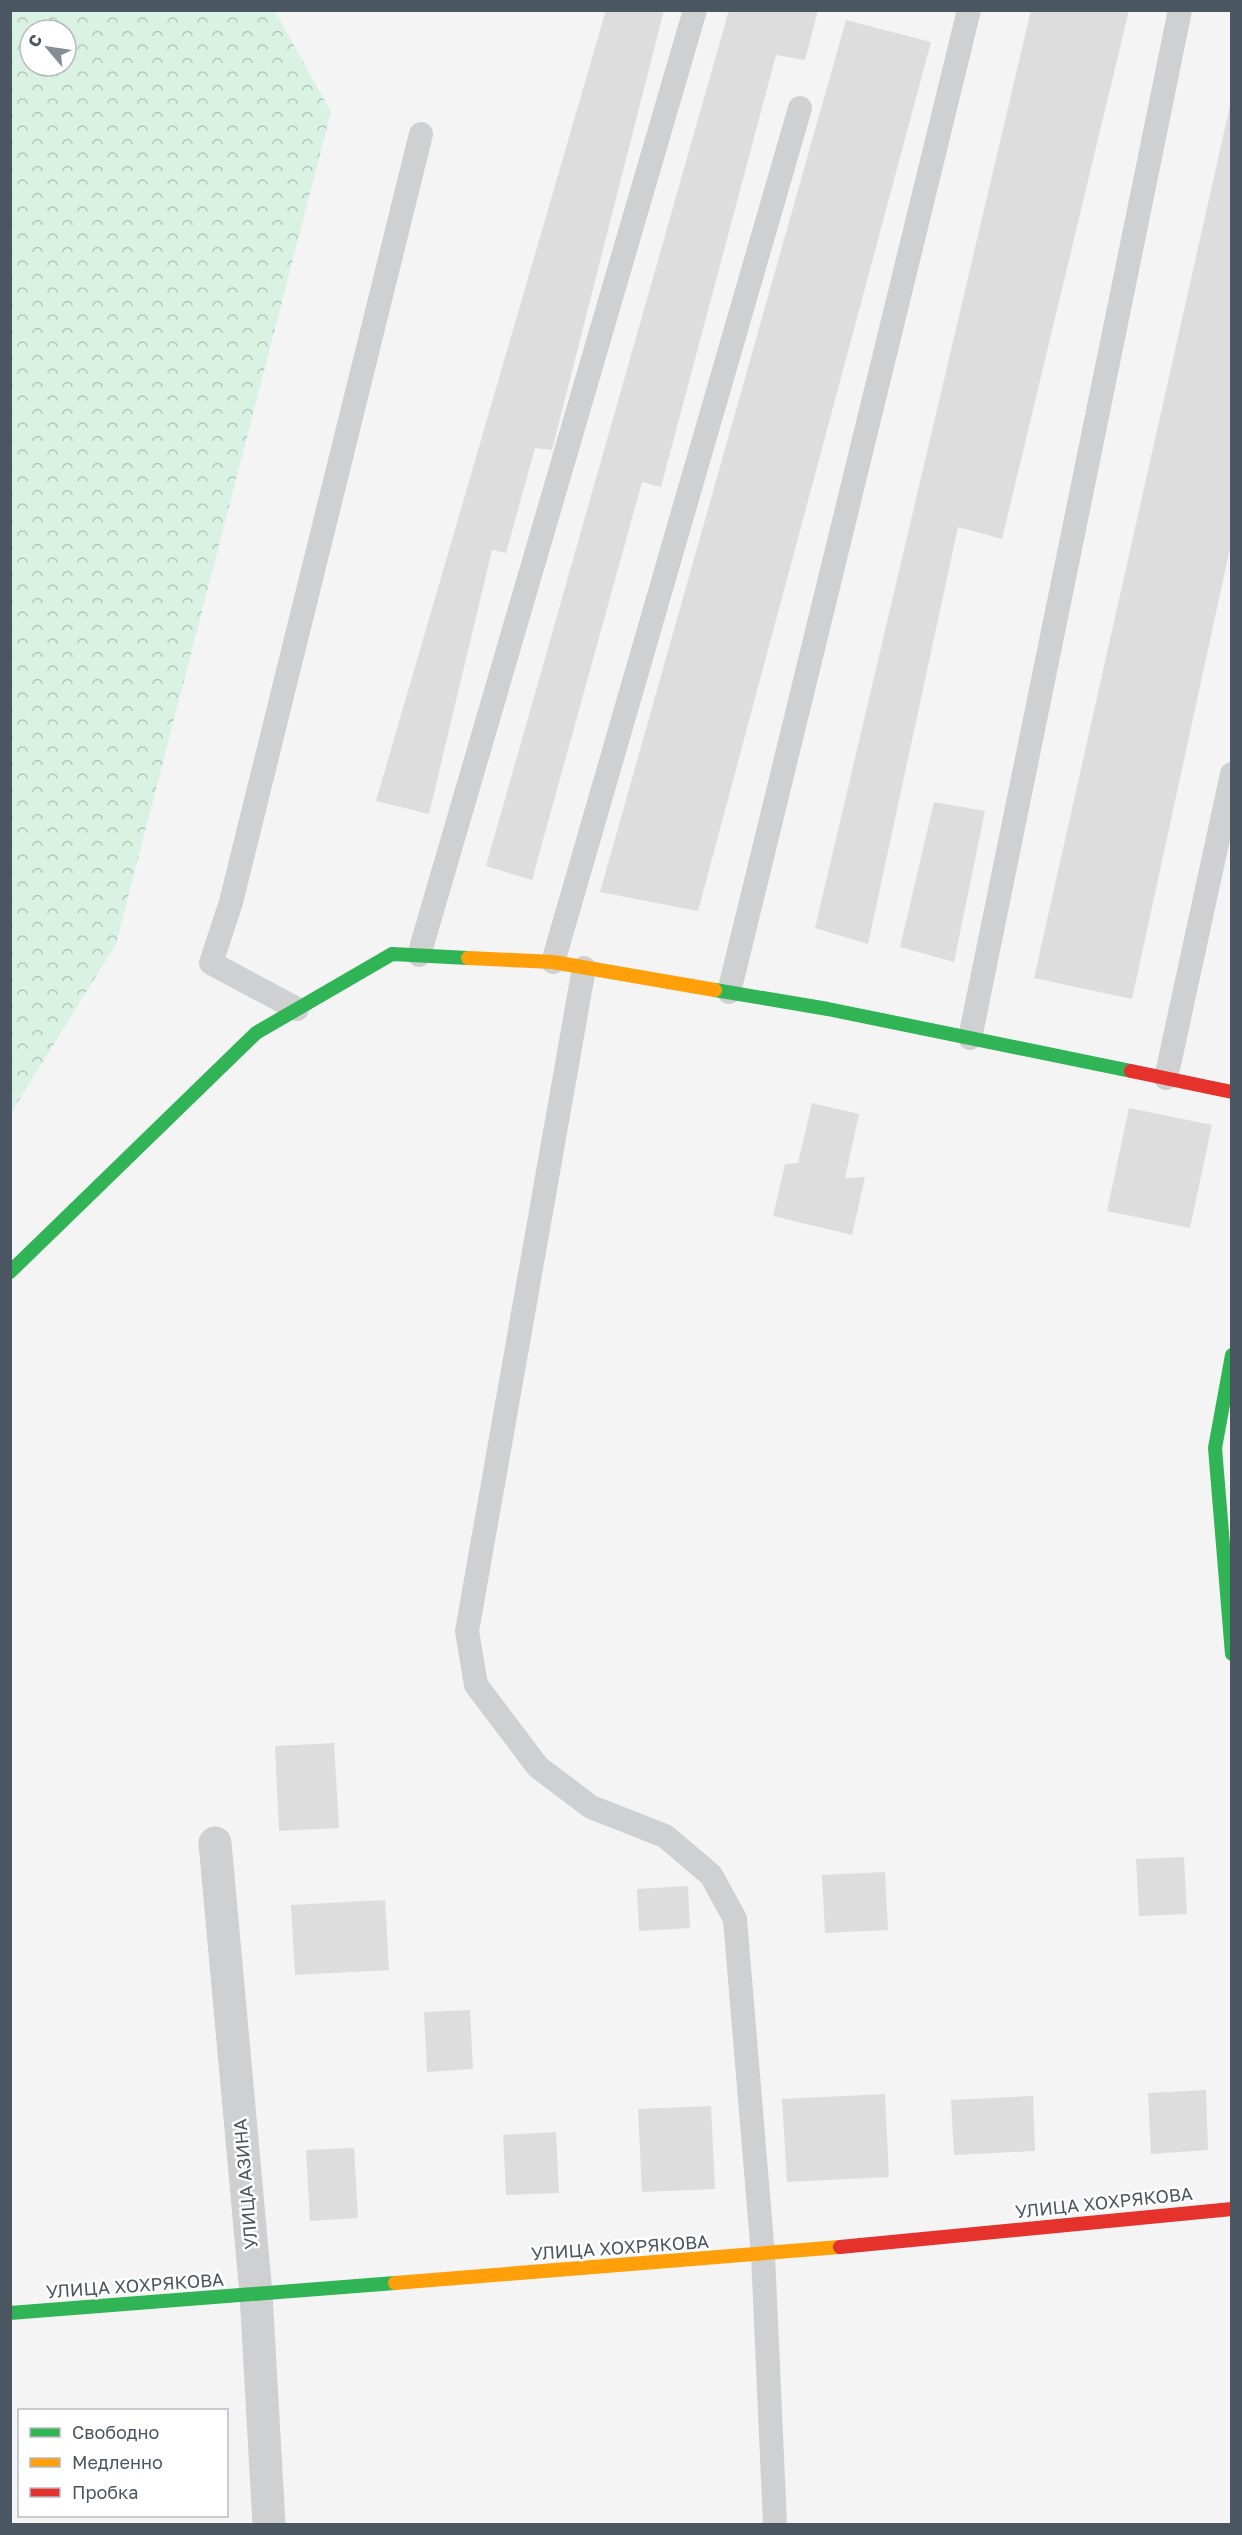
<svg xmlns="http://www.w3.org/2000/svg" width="1242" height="2535" font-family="'Golos Text',sans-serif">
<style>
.forest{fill:url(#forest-crowns);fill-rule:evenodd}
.building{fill:#ddddde}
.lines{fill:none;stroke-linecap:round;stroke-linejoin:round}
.lane{stroke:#ced0d2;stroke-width:24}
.street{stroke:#ced0d2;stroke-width:33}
.fast{stroke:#30b455;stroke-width:14}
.slow{stroke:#ff9f0a;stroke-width:14}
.jam{stroke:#e5322d;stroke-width:14}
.labels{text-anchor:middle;stroke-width:5;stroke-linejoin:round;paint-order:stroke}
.street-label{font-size:18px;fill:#4a5661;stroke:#fff}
</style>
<defs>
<pattern id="forest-crowns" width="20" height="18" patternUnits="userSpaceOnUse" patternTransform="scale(1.5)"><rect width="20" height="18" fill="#d9f2e3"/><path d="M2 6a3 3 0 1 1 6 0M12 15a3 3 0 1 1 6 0" fill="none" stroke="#b2c7bb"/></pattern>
</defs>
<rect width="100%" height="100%" fill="#f4f4f4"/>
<path class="forest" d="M11 10 275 11 331 112 116 944 11 1113ZM30 30H66V66H30Z"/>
<path class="building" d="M606 10H664L552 450 535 448 506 553 492 550 429 814 376 801Z
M729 10H818L805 60 776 55 661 487 642 482 532 880 486 866Z
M1031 10H1129L1002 539 958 527 868 944 815 928Z
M846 20 931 42 698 911 600 892Z
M1231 101 1232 539 1132 999 1034 978Z
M934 802 985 811 954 962 900 947Z
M812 1103 859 1114 845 1178 865 1177 852 1235 773 1216 785 1164 798 1163Z
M1129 1108 1212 1125 1190 1228 1107 1211Z
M334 1743 339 1828 279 1831 275 1746Z
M1184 1857 1187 1914 1139 1916 1136 1859Z
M885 1872 888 1930 825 1933 822 1875Z
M688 1886 690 1928 639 1931 637 1889Z
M385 1900 389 1970 295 1975 291 1905Z
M470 2010 473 2069 427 2072 424 2012Z
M1206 2090 1208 2150 1151 2154 1148 2093Z
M885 2094 889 2177 787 2182 782 2099Z
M1033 2096 1035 2151 954 2155 951 2100Z
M711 2106 715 2189 642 2192 638 2109Z
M556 2132 559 2193 506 2195 503 2135Z
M354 2148 358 2218 310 2221 306 2150Z"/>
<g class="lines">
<path class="lane" d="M419 955 695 10
M553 962 800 108
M584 968 467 1631 476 1685 538 1767 591 1807 665 1836 711 1875 735 1919 763 2255 775 2524
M729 992 969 10
M297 1009 211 963 231 902 421 134
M970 1038 1180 10
M1166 1078 1232 774"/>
<path class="street" d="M215 1843 256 2294 269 2524"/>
<path class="fast" d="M715 990 828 1009 1131 1071
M10 1272 256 1033 392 954 468 958
M1232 1355 1215 1448 1232 1654
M10 2313 395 2283"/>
<path class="slow" d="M468 958 553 962 715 990
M395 2283 840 2247"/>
<path class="jam" d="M1131 1071 1232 1092
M840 2247 1232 2209"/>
</g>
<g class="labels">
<g class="street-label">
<text transform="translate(246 2184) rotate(-95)" y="6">УЛИЦА АЗИНА</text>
<text transform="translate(1104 2203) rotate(-6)" y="6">УЛИЦА ХОХРЯКОВА</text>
<text transform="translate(620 2248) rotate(-4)" y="6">УЛИЦА ХОХРЯКОВА</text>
<text transform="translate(135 2286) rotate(-4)" y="6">УЛИЦА ХОХРЯКОВА</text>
</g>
</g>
<rect width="1242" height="2535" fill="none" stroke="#4a5661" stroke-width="24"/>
<rect x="18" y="2409" width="210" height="108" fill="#ffffff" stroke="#b7bbc0" stroke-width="1.5"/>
<rect x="30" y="2428" width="30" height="9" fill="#30b455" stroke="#b7bbc0" stroke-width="1.5"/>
<text x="72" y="2439" font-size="18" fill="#4a5661">Свободно</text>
<rect x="30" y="2458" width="30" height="9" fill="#ff9f0a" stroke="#b7bbc0" stroke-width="1.5"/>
<text x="72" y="2469" font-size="18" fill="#4a5661">Медленно</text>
<rect x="30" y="2488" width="30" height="9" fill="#e5322d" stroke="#b7bbc0" stroke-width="1.5"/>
<text x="72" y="2499" font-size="18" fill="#4a5661">Пробка</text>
<g transform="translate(48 48) rotate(299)"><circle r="28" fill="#ffffff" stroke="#b7bbc0" stroke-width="1.5"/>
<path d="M0-4.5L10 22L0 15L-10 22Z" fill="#868d94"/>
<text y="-9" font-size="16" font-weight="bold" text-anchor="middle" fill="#4a5661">С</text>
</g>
</svg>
